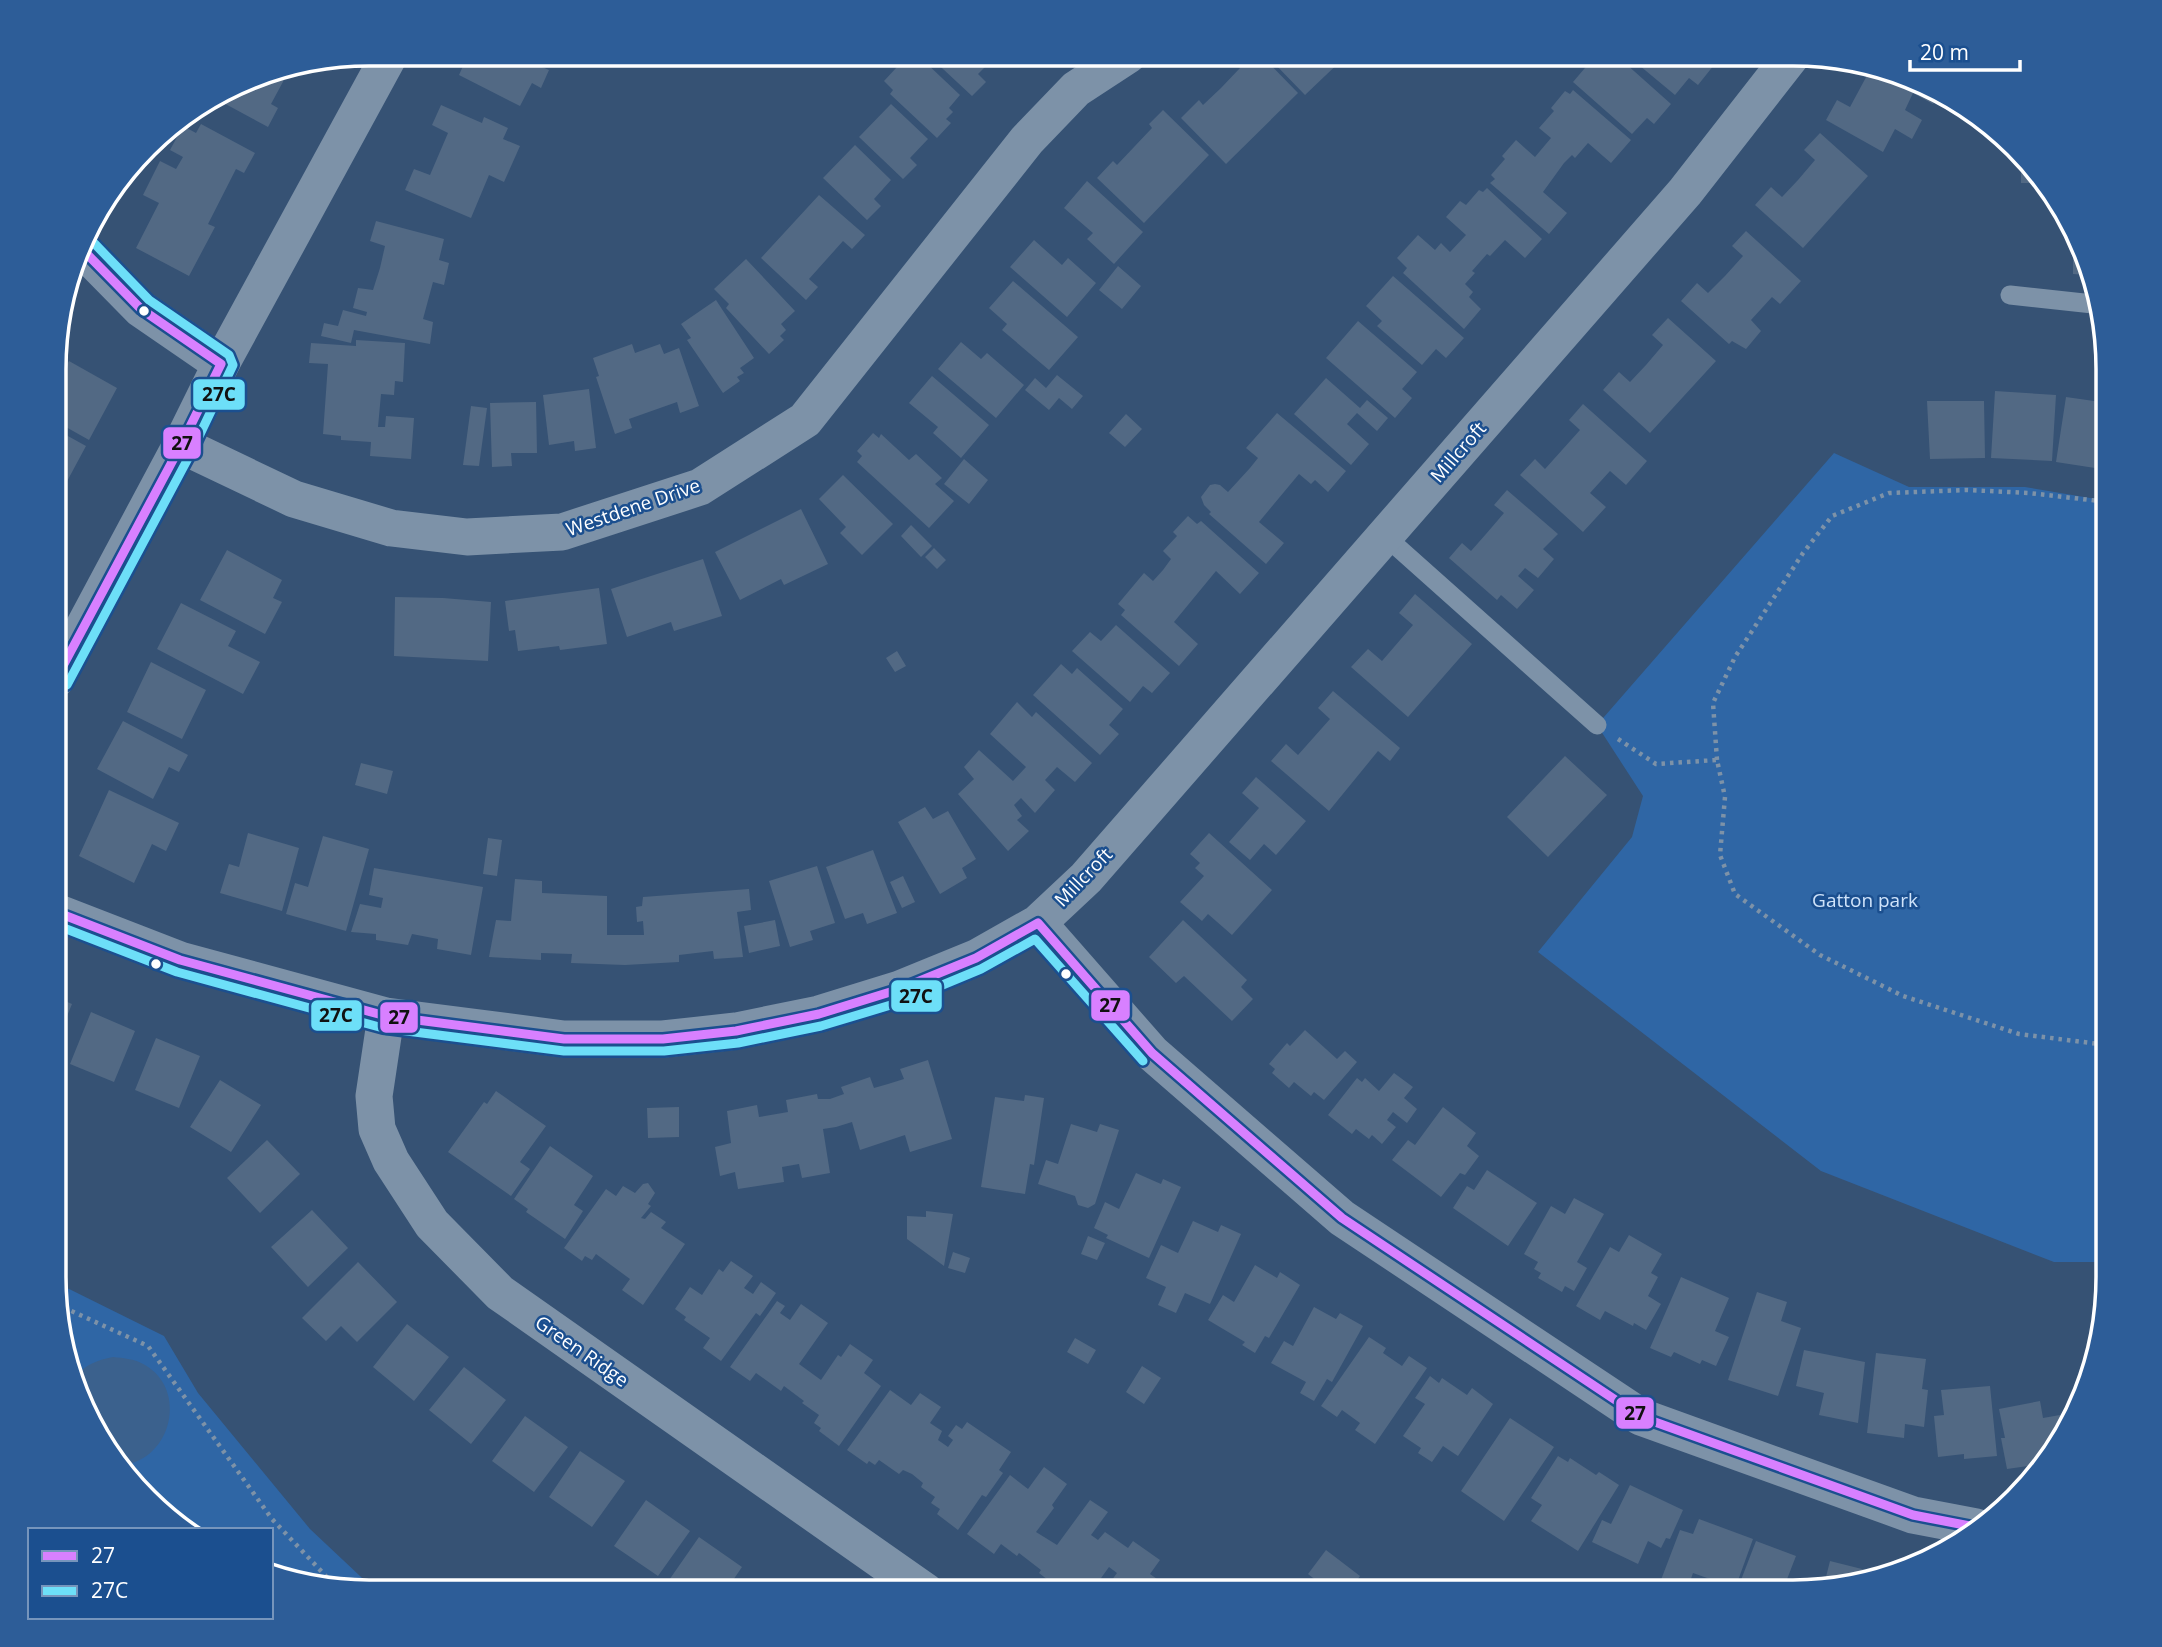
<svg xmlns="http://www.w3.org/2000/svg" width="2162" height="1647" font-family="'Open Sans',sans-serif">
<style>
.green{fill:#2f66a5}
.water{fill:#3b618d}
.building{fill:#526984}
.lines{fill:none;stroke-linecap:round;stroke-linejoin:round}
.path{stroke:#7d92a8;stroke-width:4.5;stroke-dasharray:3.5 5;stroke-linecap:butt}
.lane{stroke:#7d92a8;stroke-width:19}
.street{stroke:#7d92a8;stroke-width:37}
.bus-1-casing{stroke:#1b4f8f;stroke-width:14}
.bus-2-casing{stroke:#1b4f8f;stroke-width:14}
.bus-1{stroke:#d880ff;stroke-width:9}
.bus-2{stroke:#6ddff8;stroke-width:9}
.bus-dot{fill:#fff;stroke:#1b4f8f;stroke-width:2.5}
.labels{text-anchor:middle;stroke-width:5;stroke-linejoin:round;paint-order:stroke}
.street-label{font-size:19px;fill:#fff;stroke:#1b4f8f}
.park-label{font-size:19px;fill:#cfe3fa;stroke:#1b4f8f}
.rim{fill:none;stroke:#fff;stroke-width:3.5}
.line-badge{stroke:#1b4f8f;stroke-width:2.5}
.pale-badge-label{font-size:19px;text-anchor:middle;font-weight:bold;fill:#111}
</style>
<rect width="100%" height="100%" fill="#365274"/>
<path class="green" d="M1834 453 1909 487H2025L2108 501 2107 1262H2054L1821 1171 1538 952 1632 837 1643 796 1597 725Z
M55 1282 164 1336 198 1393 310 1529 377 1592H349L271 1574V1530H186L162 1515 87 1417 55 1299Z"/>
<path class="water" d="M113 1357C124 1358 135 1359 145 1365 188 1390 172 1459 123 1465L87 1417 76 1376C86 1364 98 1360 113 1357Z"/>
<path class="building" d="M487 54H548L542 67 549 70 541 88 532 83 520 106 459 75 468 55 484 62Z
M596 54H617L611 64Z
M909 54 921 64 924 61 960 95 949 108 953 112 946 119 951 123 937 138 890 94 893 90 884 81Z
M928 55H997L978 74 986 82 972 96Z
M1247 55H1261L1298 93 1226 164 1181 118 1199 100 1203 105 1221 88 1240 68 1236 65Z
M1266 55H1347L1305 95Z
M1596 55 1600 58 1603 55H1616L1671 104 1654 124 1647 118 1632 134 1573 82Z
M1629 55H1702L1714 65 1698 85 1689 78 1675 95 1628 56Z
M291 67 271 104 278 108 268 127 218 100 268 71Z
M1871 68 1913 78 1939 94 1933 104 1913 93 1905 110 1922 120 1912 139 1895 129 1883 152 1826 120 1837 100 1850 107Z
M1573 90 1631 140 1611 163 1588 143 1575 158 1572 155 1564 163 1543 192 1567 213 1549 234 1490 183 1495 179 1491 175 1505 159 1502 156 1516 140 1535 157 1551 138 1539 128 1554 111 1551 108 1565 91 1570 94Z
M891 104 928 139 910 158 917 165 903 179 859 137Z
M441 105 482 123 484 117 508 128 503 139 520 146 504 182 489 175 471 218 405 190 414 169 430 175 448 133 432 125Z
M1163 110 1209 155 1144 223 1097 178 1113 161 1117 165 1152 128 1149 124Z
M201 124 255 153 244 173 236 169 208 224 215 227 189 276 136 248 159 203 143 195 160 161 176 169 183 157 170 150 183 126 196 133Z
M1820 133 1868 176 1803 248 1755 205 1771 187 1782 197 1798 180 1815 160 1804 150Z
M855 145 891 180 874 199 881 206 867 220 823 178Z
M2021 159 2037 181 2039 183H2021Z
M1087 181 1143 232 1114 264 1087 239 1093 233 1064 208Z
M1487 188 1542 239 1525 258 1505 240 1490 256 1487 254 1472 271 1475 273 1465 284 1473 292 1469 297 1481 309 1464 329 1403 273 1407 268 1397 258 1418 235 1435 250 1441 243 1450 252 1466 235 1446 217 1460 201 1466 205 1479 190 1483 192Z
M819 195 865 235 852 249 843 241 809 279 818 287 806 300 761 258Z
M376 221 444 239 439 260 449 263 444 285 433 282 423 319 433 322 430 344 354 330 351 343 321 336 324 323 338 326 343 310 366 316 367 312 353 308 358 288 373 290 380 268 385 246 370 241Z
M2073 228 2075 230 2086 275 2073 274Z
M1746 231 1801 281 1780 304 1772 297 1751 320 1761 331 1746 349 1732 341 1729 344 1681 301 1697 283 1708 293 1725 276 1743 256 1732 246Z
M1034 240 1062 265 1068 258 1096 283 1067 317 1010 267Z
M746 259 795 311 781 324 786 330 780 336 784 340 769 354 726 308 729 304 714 289Z
M1118 266 1141 286 1122 309 1099 290Z
M1393 276 1464 338 1446 358 1436 349 1422 365 1377 326 1382 321 1366 306Z
M1013 281 1078 337 1049 370 1002 330 1007 324 989 308Z
M716 300 754 358 740 368 744 373 737 377 740 381 723 393 687 340 691 338 681 324Z
M1668 318 1716 361 1650 433 1603 390 1619 372 1630 382 1646 365 1663 345 1652 335Z
M1358 321 1417 372 1402 389 1412 398 1395 418 1326 358Z
M356 340 405 343 403 382 395 381 394 395 381 394 378 427H385L386 416 414 418 411 459 370 456 371 442 341 440V436L323 434 328 364 309 363 311 343 356 346Z
M961 342 981 359 987 353 1024 385 996 418 938 369Z
M632 344 635 353 660 344 664 354 679 348 699 406 680 413 677 402 629 419 632 428 615 434 596 377 599 376 593 358Z
M69 361 117 388 89 440 57 422V382Z
M1057 375 1083 396 1072 409 1059 398 1049 410 1025 390 1035 378 1046 388Z
M932 376 989 425 961 458 933 433 938 427 909 403Z
M1326 378 1360 408 1367 400 1388 418 1377 431 1357 413 1347 424 1369 444 1351 465 1294 414Z
M589 389 596 448 575 451 574 441 549 445 543 395Z
M1995 391 2056 395 2052 461 1991 458Z
M2066 397 2108 403V470L2056 462Z
M1927 401H1984L1985 458 1930 459Z
M536 402 537 453H511L512 466 492 467 490 403Z
M1583 404 1647 461 1626 485 1610 471 1590 493 1606 507 1583 532 1520 475 1535 459 1545 469 1580 430 1569 420Z
M471 406 487 408 479 466 463 465Z
M1277 413 1346 471 1328 492 1315 480 1311 484 1299 474 1259 522 1284 543 1266 564 1209 514 1211 512 1204 505 1201 497 1210 485 1215 484 1220 485 1228 492 1250 468 1258 458 1246 448Z
M1126 414 1142 429 1125 447 1109 433Z
M57 430 86 446 57 500Z
M873 433 879 438 881 434 909 460 916 454 942 478 935 484 954 501 929 528 857 462 862 456 857 451Z
M964 459 988 480 969 504 944 484Z
M843 475 893 524 862 555 840 533 846 527 819 499Z
M1507 490 1558 534 1543 549 1554 559 1538 578 1525 568 1518 576 1534 590 1517 609 1501 595 1497 600 1449 558 1462 543 1471 551 1486 534 1504 513 1494 505Z
M801 509 828 564 784 585 781 579 740 600 715 552Z
M1188 516 1197 524 1201 521 1259 573 1240 594 1216 571 1174 622 1198 644 1179 666 1121 615 1125 610 1118 604 1144 573 1153 581 1163 570 1171 559 1163 551 1177 536 1173 532Z
M911 525 932 546 921 557 901 536Z
M934 548 946 560 937 569 925 557Z
M227 550 282 580 273 598 282 602 265 634 200 600Z
M703 559 722 616 674 631 671 622 627 637 611 589Z
M599 588 607 644 560 650 559 646 518 651 515 630 509 631 505 601Z
M1415 594 1472 644 1408 717 1351 667 1368 649 1382 661 1413 625 1399 613Z
M395 597 443 598 491 602 488 661 394 656Z
M181 603 236 631 228 646 260 662 243 694 157 649Z
M1116 625 1170 673 1152 693 1143 686 1130 702 1072 651 1090 632 1101 641Z
M897 651 906 666 895 672 886 658Z
M151 662 206 690 182 739 127 712Z
M1061 664 1072 674 1077 668 1123 709 1109 725 1119 734 1100 755 1033 695Z
M1333 691 1400 748 1390 761 1378 751 1329 811 1271 761 1286 744 1298 755 1330 719 1318 708Z
M1017 702 1032 717 1036 712 1092 763 1075 782 1057 767 1045 780 1055 790 1035 813 1021 798 1014 805 1022 816 1017 820 1029 831 1008 851 958 794 974 779 964 767 979 750 1013 781 1026 767 990 734Z
M123 721 188 755 179 772 169 767 153 799 97 769Z
M1565 756 1607 795 1548 857 1507 817Z
M361 763 393 771 387 794 355 785Z
M1256 777 1306 821 1276 855 1264 844 1250 860 1229 842 1259 808 1242 793Z
M109 790 179 823 166 851 152 844 134 883 79 856Z
M925 807 933 819 948 811 976 859 962 868 967 878 940 894 898 822Z
M248 833 299 848 282 911 220 893 229 864 239 867Z
M1209 833 1272 890 1232 935 1208 914 1202 921 1180 902 1204 876 1195 868 1200 863 1190 854Z
M323 836 369 849 346 931 286 914 295 883 308 887Z
M488 838 502 840 497 876 483 874Z
M873 850 897 913 867 924 863 913 845 919 826 867Z
M817 866 835 923 810 931 813 940 790 947 769 881Z
M374 868 483 887 471 955 437 949 438 939 412 934 408 945 376 940V934L351 932 360 904 381 908 383 898 369 895Z
M903 876 915 902 902 908 890 882Z
M515 879 542 881V893L607 896V935H644L643 921 637 922 636 907 642 906 643 897 749 889 751 910 737 912 743 957 714 959 713 951 679 955V962L625 965 571 963 572 954 541 953V960L489 957 496 920 511 921Z
M775 920 780 946 749 953 744 926Z
M1183 920 1247 980 1241 987 1253 999 1232 1021 1184 976 1176 983 1149 957Z
M56 997 72 1004 56 1043H55Z
M91 1012 135 1031 114 1082 70 1064Z
M1305 1030 1337 1059 1345 1051 1357 1062 1324 1100 1314 1092 1311 1096 1294 1082 1289 1088 1272 1073 1275 1069 1269 1064 1287 1043 1290 1046Z
M156 1038 200 1056 179 1108 135 1090Z
M928 1060 952 1139 910 1152 905 1135 860 1150 852 1122 836 1127 823 1129 830 1173 802 1178 799 1164 782 1167 784 1182 738 1189 735 1172 720 1176 715 1147 731 1143 727 1111 757 1105 759 1117 788 1112 786 1100 817 1094 818 1099H830L844 1094 841 1087 870 1077 874 1088 888 1084 904 1079 900 1069Z
M1394 1073 1413 1087 1404 1098 1417 1109 1407 1123 1393 1112 1387 1120 1396 1127 1382 1144 1372 1135 1369 1139 1356 1129 1352 1134 1328 1115 1357 1078 1362 1082 1365 1078 1379 1091Z
M220 1080 261 1105 231 1152 190 1127Z
M496 1091 546 1126 520 1162 530 1169 511 1196 448 1152 484 1102 487 1104Z
M1025 1095 1044 1098 1034 1165 1030 1164 1025 1194 981 1187 995 1097 1024 1101Z
M679 1107V1137L648 1138 647 1108Z
M1443 1107 1476 1133 1467 1146 1479 1156 1465 1175 1460 1173 1441 1197 1392 1160 1408 1140 1415 1145Z
M1071 1124 1097 1132 1100 1124 1119 1130 1095 1204 1088 1208 1078 1205 1075 1196 1038 1184 1046 1160 1058 1164Z
M267 1140 300 1174 260 1213 227 1178Z
M550 1146 593 1176 574 1205 583 1211 565 1239 526 1212 528 1209 514 1199Z
M1487 1170 1537 1203 1508 1246 1453 1208 1467 1186 1474 1190Z
M1136 1173 1161 1184 1163 1179 1181 1187 1149 1258 1106 1238 1108 1235 1094 1228 1105 1202 1119 1209Z
M648 1183 655 1193 648 1204 651 1206 641 1218 645 1219 651 1212 666 1222 661 1228 685 1244 643 1305 622 1290 630 1279 596 1254 592 1260 585 1256 582 1261 564 1248 606 1189 616 1196 623 1186 635 1193 643 1184Z
M1574 1198 1604 1214 1577 1262 1587 1268 1574 1291 1565 1286 1562 1292 1538 1278 1541 1273 1534 1269 1538 1262 1524 1254 1551 1206 1565 1214Z
M312 1210 348 1248 308 1287 271 1247Z
M926 1211 953 1214 944 1266 907 1239V1216L926 1217Z
M1193 1221 1218 1232 1221 1225 1241 1234 1210 1304 1185 1293 1176 1313 1158 1305 1166 1287 1146 1278 1161 1245 1178 1253Z
M1629 1235 1662 1254 1651 1273 1658 1277 1648 1296 1661 1304 1646 1330 1634 1323 1633 1326 1605 1311 1600 1320 1576 1306 1610 1247 1619 1252Z
M1088 1236 1105 1243 1097 1260 1081 1254Z
M953 1252 970 1258 965 1273 948 1268Z
M731 1261 753 1276 744 1288 753 1294 761 1282 776 1293 760 1316 756 1313 721 1361 703 1348 710 1338 684 1320 686 1317 675 1309 690 1287 702 1295 719 1269 723 1272Z
M358 1262 397 1302 357 1342 341 1326 326 1341 302 1318Z
M1255 1265 1277 1278 1280 1272 1300 1285 1269 1338 1265 1336 1255 1353 1242 1345 1245 1342 1208 1320 1223 1295 1234 1302Z
M1681 1277 1729 1298 1715 1331 1729 1337 1716 1366 1702 1360 1700 1364 1674 1352 1671 1357 1650 1348Z
M1757 1292 1787 1302 1781 1321 1801 1328 1778 1396 1728 1380Z
M777 1301 785 1306 780 1313 790 1320 801 1304 828 1323 799 1364 821 1380 838 1355 841 1357 850 1344 873 1360 864 1373 881 1386 839 1446 819 1431 821 1428 814 1423 819 1415 802 1403 804 1401 784 1386 781 1391 756 1373 750 1381 730 1367Z
M1314 1307 1336 1319 1340 1313 1363 1326 1332 1382 1327 1379 1314 1401 1300 1393 1306 1382 1271 1363 1284 1341 1293 1346Z
M407 1324 449 1357 414 1401 373 1367Z
M1369 1337 1386 1348 1383 1353 1402 1366 1409 1356 1427 1368 1375 1444 1355 1430 1360 1423 1342 1410 1337 1417 1321 1406Z
M1075 1338 1096 1350 1088 1364 1067 1352Z
M1804 1350 1865 1362 1858 1423 1819 1415 1824 1393 1796 1386Z
M1876 1353 1926 1359 1922 1389 1928 1390 1924 1427 1905 1424 1904 1438 1867 1433Z
M1142 1366 1161 1378 1144 1404 1126 1392Z
M464 1367 506 1400 471 1444 429 1410Z
M1430 1376 1439 1383 1442 1378 1467 1395 1472 1388 1493 1404 1458 1456 1443 1446 1432 1462 1418 1453 1421 1448 1403 1436 1425 1404 1415 1398Z
M1990 1386 1997 1456 1964 1459V1454L1938 1457 1934 1416 1944 1415 1941 1390Z
M890 1390 911 1405 920 1393 941 1407 930 1423 942 1431 938 1440 948 1447 953 1440 948 1436 956 1425 962 1429 967 1422 1011 1452 999 1470 1003 1473 986 1497 982 1495 958 1530 937 1514 940 1509 931 1503 935 1497 921 1487 923 1483 912 1474 903 1470 899 1474 879 1460 875 1465 869 1461 867 1464 847 1450Z
M2040 1401 2043 1418 2060 1415 2063 1432 2042 1466 2028 1469V1466L2007 1469 2001 1438H2005L1999 1409Z
M525 1416 568 1447 534 1492 492 1461Z
M1510 1418 1554 1447 1504 1521 1461 1491Z
M580 1451 625 1481 592 1527 549 1497Z
M1558 1456 1568 1462 1570 1458 1596 1475 1599 1472 1619 1485 1578 1551 1531 1521 1542 1505 1531 1498Z
M1044 1467 1067 1484 1052 1505 1054 1508 1036 1532 1057 1545 1090 1500 1108 1512 1091 1535 1098 1540 1105 1532 1128 1548 1133 1541 1160 1560 1150 1574 1171 1589 1169 1592H1103L1117 1573 1109 1567 1091 1592H1050L1048 1591 1053 1584 1039 1573 1041 1570 1019 1553 1017 1556 1001 1544 994 1554 967 1534 1010 1475 1028 1489Z
M1630 1485 1683 1510 1670 1539 1666 1538 1661 1548 1648 1541 1638 1564 1592 1542 1602 1520 1611 1524Z
M646 1500 690 1531 658 1576 614 1546Z
M1699 1519 1753 1539 1736 1586 1730 1584 1727 1593H1708L1707 1588 1710 1579 1693 1573 1686 1593H1656L1680 1530 1693 1534Z
M699 1537 742 1567 725 1592H681L667 1583Z
M1756 1541 1796 1556 1784 1587 1796 1592 1736 1593Z
M1326 1550 1360 1576 1348 1593H1332L1308 1574Z
M1830 1561 1878 1573 1824 1585Z
M763 1579 783 1592H754Z"/>
<g class="lines">
<path class="path" d="M1618 739 1656 764 1717 760 1725 797 1720 855 1735 894 1820 955 1903 996 2019 1034 2107 1045
M1717 760 1713 703 1735 657 1803 553 1832 516 1889 493 1967 490 2029 493 2108 502
M56 1304 148 1346 272 1519 339 1590"/>
<path class="lane" d="M2010 295 2093 304
M1385 536 1597 725"/>
<path class="street" d="M83 250 141 309 221 364
M181 445 294 499 391 528 467 537 562 532 700 487 805 420 1027 140 1076 89 1128 55
M56 679 181 445 221 364 390 54
M56 912 180 960 386 1016 564 1039H663L736 1031 819 1014 900 989 976 958 1038 923 1086 878 1685 192 1792 55
M1038 923 1152 1053 1342 1218 1641 1417 1913 1515 1976 1527
M386 1016 374 1096 377 1129 391 1161 432 1224 500 1293 926 1592"/>
<defs>
<path id="bus-1" d="M56 679 181 445 221 364 141 309 83 250
M56 912 180 960 386 1016 564 1039H663L736 1031 819 1014 900 989 976 958 1038 923 1152 1053 1342 1218 1641 1417 1913 1515 1975 1527"/>
<path id="bus-2" d="M67 685 192 451 233 365 229 355 149 300 92 241
M56 925 177 972 383 1028 564 1051H664L738 1043 821 1026 904 1001 981 969 1035 939 1143 1061"/>
</defs>
<use href="#bus-1" class="bus-1-casing"/>
<use href="#bus-2" class="bus-2-casing"/>
<use href="#bus-1" class="bus-1"/>
<use href="#bus-2" class="bus-2"/>
</g>
<g class="bus-dot">
<circle cx="144" cy="311" r="6"/>
<circle cx="156" cy="964" r="6"/>
<circle cx="1066" cy="974" r="6"/>
</g>
<g class="labels">
<g class="street-label">
<text transform="translate(1458 452) rotate(-49)" y="7">Millcroft</text>
<text transform="translate(633 507) rotate(-19)" y="7">Westdene Drive</text>
<text transform="translate(1083 877) rotate(-46)" y="7">Millcroft</text>
<text transform="translate(582 1351) rotate(35)" y="7">Green Ridge</text>
</g>
<g class="park-label">
<text x="1865" y="907">Gatton park</text>
</g>
</g>
<path d="M0 0H2162V1647H0ZM369 66H1793A303 303 0 0 1 2096 369V1277A303 303 0 0 1 1793 1580H369A303 303 0 0 1 66 1277V369A303 303 0 0 1 369 66Z" fill="#2d5d98" fill-rule="evenodd"/>
<path class="rim" d="M369 66H1793A303 303 0 0 1 2096 369V1277A303 303 0 0 1 1793 1580H369A303 303 0 0 1 66 1277V369A303 303 0 0 1 369 66Z"/>
<g class="line-badge">
<rect x="192" y="378" width="54" height="33" rx="7" fill="#6ddff8"/>
<rect x="162" y="426" width="40" height="34" rx="7" fill="#d880ff"/>
<rect x="890" y="979" width="53" height="34" rx="7" fill="#6ddff8"/>
<rect x="1090" y="989" width="41" height="33" rx="7" fill="#d880ff"/>
<rect x="310" y="999" width="53" height="33" rx="7" fill="#6ddff8"/>
<rect x="379" y="1001" width="40" height="33" rx="7" fill="#d880ff"/>
<rect x="1615" y="1396" width="40" height="34" rx="7" fill="#d880ff"/>
</g>
<g class="pale-badge-label">
<text x="219" y="401">27C</text>
<text x="182" y="450">27</text>
<text x="916" y="1003">27C</text>
<text x="1110" y="1012">27</text>
<text x="336" y="1022">27C</text>
<text x="399" y="1024">27</text>
<text x="1635" y="1420">27</text>
</g>
<rect x="28" y="1528" width="245" height="91" fill="#1b4f8f" stroke="#7695bc" stroke-width="2"/>
<rect x="42" y="1551" width="35" height="10" fill="#d880ff" stroke="#7695bc" stroke-width="2"/>
<text x="91" y="1563" font-size="21" fill="#ffffff">27</text>
<rect x="42" y="1586" width="35" height="10" fill="#6ddff8" stroke="#7695bc" stroke-width="2"/>
<text x="91" y="1598" font-size="21" fill="#ffffff">27C</text>
<path d="M1910 60v10h110v-10" fill="none" stroke="#ffffff" stroke-width="3.5"/>
<text x="1920" y="60" font-size="21" fill="#ffffff" stroke="#1b4f8f" stroke-width="5" paint-order="stroke">20 m</text>
</svg>
